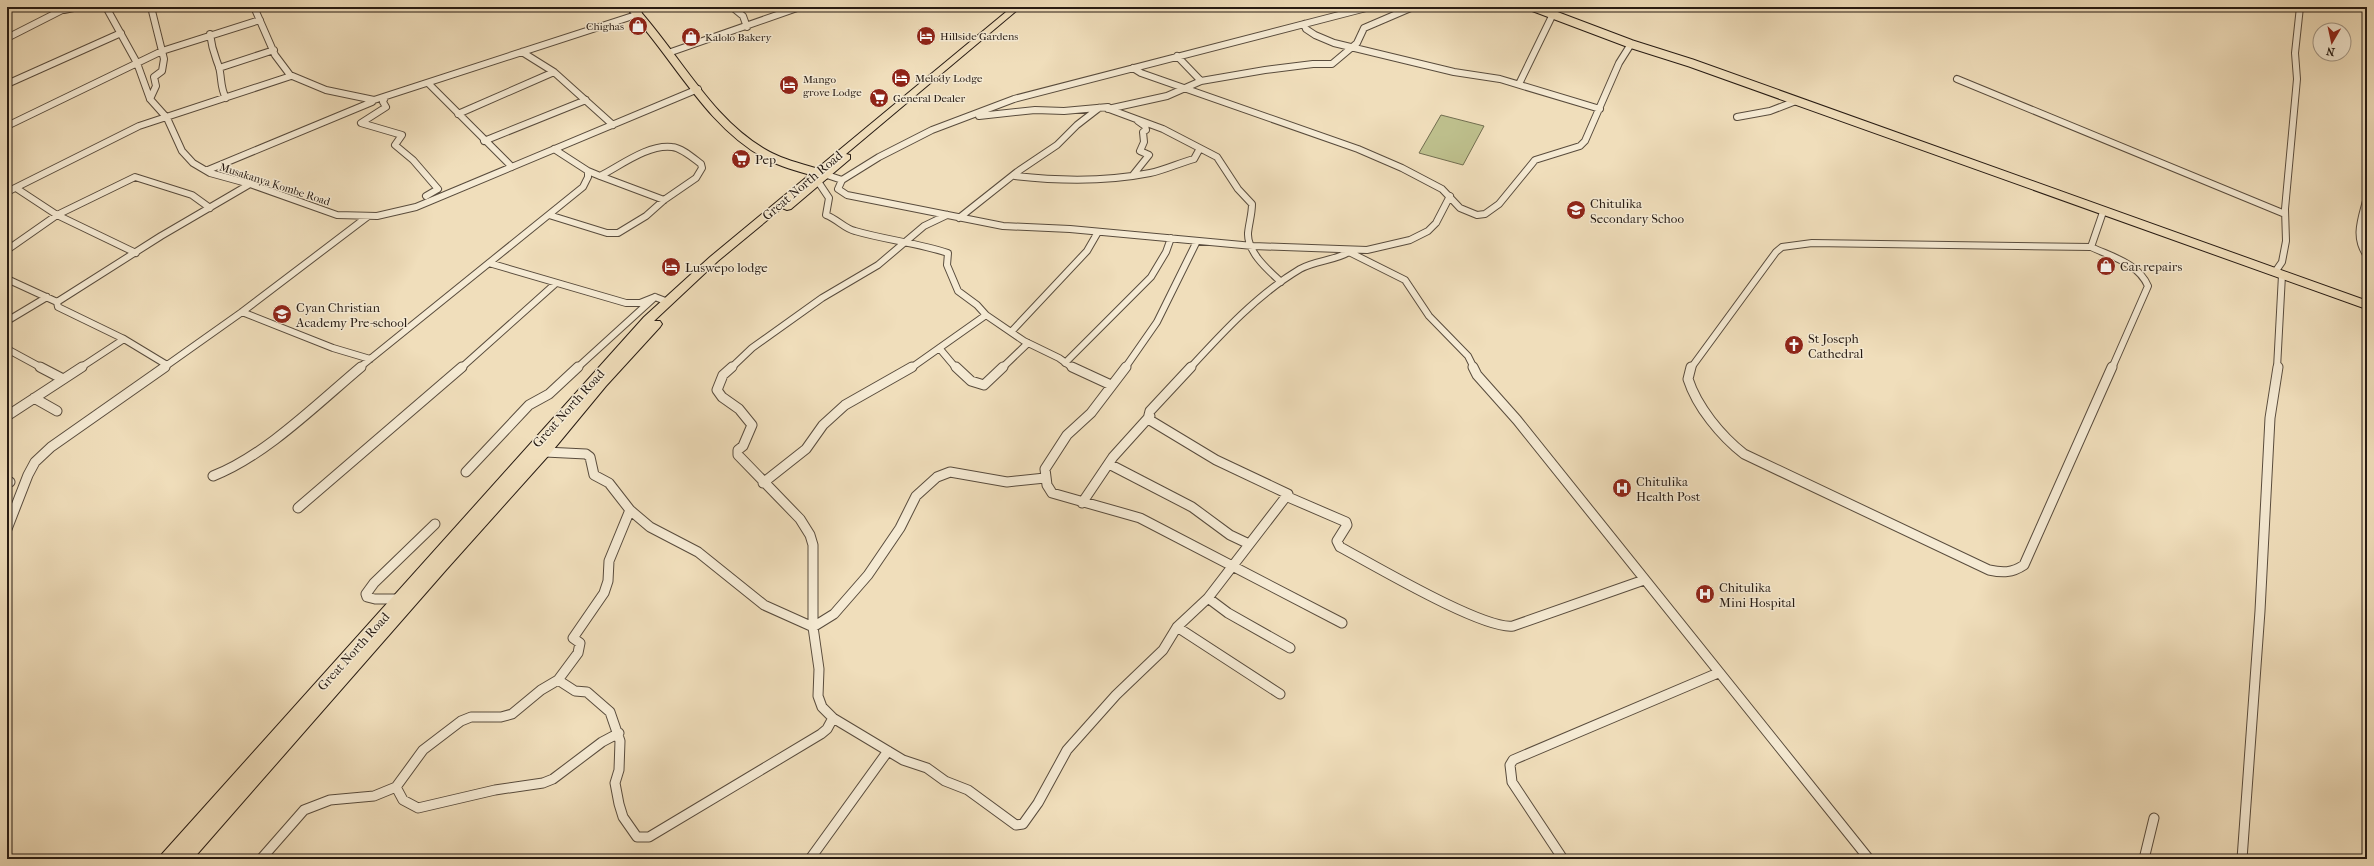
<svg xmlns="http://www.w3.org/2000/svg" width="2374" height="866" font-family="'IM FELL French Canon',serif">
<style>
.green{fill:#bec08d;stroke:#726e50}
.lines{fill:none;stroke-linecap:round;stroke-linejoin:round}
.minor-far1-casing{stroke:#594c3d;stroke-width:8}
.minor-casing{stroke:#594c3d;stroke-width:11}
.major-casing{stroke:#271b13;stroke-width:10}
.highway-casing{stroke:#271b13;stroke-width:2}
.minor-far1{stroke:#f5ead3;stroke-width:6}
.minor{stroke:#f5ead3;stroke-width:9}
.major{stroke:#f0debb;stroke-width:8}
.highway{fill:#f0debb;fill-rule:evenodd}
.labels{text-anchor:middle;stroke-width:3;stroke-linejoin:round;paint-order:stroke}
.far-poi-label{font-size:11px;fill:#271b13;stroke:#f5ead3;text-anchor:start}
.far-street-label{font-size:11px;fill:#271b13;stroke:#f5ead3}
.poi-label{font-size:13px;fill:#271b13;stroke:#f5ead3;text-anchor:start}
.street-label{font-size:13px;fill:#271b13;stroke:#f5ead3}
</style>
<rect width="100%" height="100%" fill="#f0debb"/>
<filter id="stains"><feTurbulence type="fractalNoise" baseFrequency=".005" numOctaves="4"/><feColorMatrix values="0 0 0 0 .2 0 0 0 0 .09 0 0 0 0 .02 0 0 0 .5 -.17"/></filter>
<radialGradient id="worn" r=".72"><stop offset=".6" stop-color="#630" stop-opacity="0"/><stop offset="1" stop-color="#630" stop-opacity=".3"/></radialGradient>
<path class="green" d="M1441 115 1484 126 1463 165 1419 153Z"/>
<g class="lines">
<defs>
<path id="minor-far1" d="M106 7 137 63 150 99 167 118 182 151 193 163 210 173 250 184 337 215 377 216 416 207 698 89
M254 7 275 55 290 75 326 90 374 100 639 14
M732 7 743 16 747 27
M64 10 78 7
M1304 24 1306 29 1315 35 1334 43 1454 72 1500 79 1600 109
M210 34C212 50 214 53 219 67 222 78 220 88 226 98
M7 38 68 7
M522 52 554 72 613 125
M671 52 800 7
M1177 56 1201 81
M219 68 274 50
M1133 68 1141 73 1358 149 1402 168 1442 189 1460 208 1477 215 1485 214 1499 204 1535 160 1580 146 1585 141 1619 63 1631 44
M1957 79 2285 214
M428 83 512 167
M7 84 121 33
M1519 84 1553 14
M385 97 383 102 386 107 361 123 402 135 395 145 413 160 438 189 426 196
M150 99 156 86 154 77 162 71 164 59 151 7
M1109 109 1163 129 1217 157 1238 189 1252 204C1252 214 1249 223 1248 233 1247 252 1268 270 1281 282
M458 114 554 72
M979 116 1035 110 1064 111 1108 107V109L1167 96 1201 81 1265 70 1313 64H1332L1357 43 1364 28 1413 7
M1737 117 1770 111 1796 101
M7 126 162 51 260 20
M484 141 586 100
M208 170 372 102
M827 175 842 180 879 157 932 130 1014 99 1370 7
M1133 175 1149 155 1140 151 1144 142 1143 132 1146 130 1145 126 1138 121
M600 176 664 200
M1015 176C1060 181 1105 182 1150 173 1165 170 1179 163 1194 159L1199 150
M842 180 838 189 847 195 1003 226 1070 229 1253 246 1367 250 1410 240 1428 231 1436 223 1450 196
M819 183 829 198 826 215C837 219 845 229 855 231 886 240 918 243 948 253L947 265 958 291 977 305 986 315 1024 341 1059 358 1073 368
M16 188 57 215 136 253
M7 192 139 126 291 76
M2367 197C2362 218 2353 236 2367 256
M549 215 607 233H618L646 216 664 200 696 178 702 168 701 164C693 158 682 148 672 147 648 144 620 166 600 176L588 171
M959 218 1017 172 1057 145 1077 125 1099 108
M2091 247C2112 257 2138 263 2148 286L2112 368
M2091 247 2103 212
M7 250 57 215 135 177 192 195 210 208
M1350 250 1349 252 1405 280 1429 316 1468 356 1474 368
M489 263 626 303H640L655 297 668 302
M2275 272 2282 262 2286 241 2285 209 2297 79 2295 53 2300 7
M7 279 57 302 58 307 124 339 167 365
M57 302 161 236 250 184
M242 312 333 348 370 359
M7 321 47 297
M1011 332 1087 251 1098 232
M7 349 42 368
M940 349 956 368
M1065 363 1151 277 1166 252 1171 238
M80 368 124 339
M163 368 242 312 367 217
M359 368 583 187 588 177V171L554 149
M461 368 555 284
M577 368 655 297
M731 368 752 348 822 298 878 265 924 226 947 215
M911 368 986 315
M1002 368 1028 343
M1125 368 1157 322 1197 241
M1190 368C1223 332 1258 294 1300 269 1316 260 1334 261 1349 252
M1691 368 1776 252 1782 247 1812 243 2091 247
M2277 368 2282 275"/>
<path id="minor" d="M40 367 63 379
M732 367 723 375 717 390 722 397 739 409 752 425 743 446 738 450V455L800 519 810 535 813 545V627L819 669 818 696 822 707 833 718 903 760 927 768 945 781 968 790 1016 825 1023 824 1038 803 1067 750 1116 695 1163 650 1177 627 1208 598 1288 494
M956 367 971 381 984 385 1003 367
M1072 367 1111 385
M1126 367 1091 413 1067 435 1045 469 1047 485 1052 493 1140 518 1342 623
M1191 367 1150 411 1148 419 1216 460 1288 494V497L1346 522 1347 525 1337 541 1340 547C1372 564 1483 630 1513 626L1644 580
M1473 367 1477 375 1517 420 1869 859
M1691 367 1688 379C1697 407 1721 436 1744 454L1989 570C2003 573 2012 573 2024 565L2112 367
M34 398 57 411
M7 416 82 367
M545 452 586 454 590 457 594 475 609 483 630 510 650 527 698 552 764 605 813 627 834 614 868 575 900 528 916 496 937 477 950 472 1007 482 1045 478
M1109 464 1192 507 1230 535 1249 544
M466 472 529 405 549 394 578 367
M213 476C265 456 318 403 361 367
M7 483 10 482
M763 483 806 449 823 425 845 405 912 367
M1082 503 1113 457 1150 416
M298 508 462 367
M7 529 28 475 35 462 51 447 165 367
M1208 598 1228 613 1290 648
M399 599H375L367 597 366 594 374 583 435 524
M1177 627 1280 694
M558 680 575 691 587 692 610 712 620 741 619 770 615 783 619 804 623 817 637 837H649L821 734 827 729 833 718
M396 787 403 800 418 808 495 790 543 783 553 779 602 742 619 733
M261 859 304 810 330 800 374 796 396 787 423 750 461 721 471 717H501L512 714 541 690 558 680 578 653 580 643 573 638 604 593 608 581 609 561 630 510
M810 859 888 751
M1563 859 1512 782 1510 765 1513 760 1718 673
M2144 859 2154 818
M2242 859 2260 611 2270 418 2278 367"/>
<path id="major" d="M631 7C676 55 708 123 767 155 785 165 806 169 825 175
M1533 7 1631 44 1691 63 2367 305"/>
<path id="highway" d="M1012 7H1021L846 154 850 155V159L791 209 787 210 782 208 718 261 654 321H660L662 324 660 327 606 386 549 455 446 570 193 859H159L162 854 644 317 710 257Z"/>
</defs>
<use href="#minor-far1" class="minor-far1-casing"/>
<use href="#minor" class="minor-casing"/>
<use href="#major" class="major-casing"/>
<use href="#highway" class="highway-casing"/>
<use href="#minor-far1" class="minor-far1"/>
<use href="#minor" class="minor"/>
<use href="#major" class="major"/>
<use href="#highway" class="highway"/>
</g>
<defs>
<symbol id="shop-disc" viewBox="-11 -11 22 22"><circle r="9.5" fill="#8f2418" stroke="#f5ead3"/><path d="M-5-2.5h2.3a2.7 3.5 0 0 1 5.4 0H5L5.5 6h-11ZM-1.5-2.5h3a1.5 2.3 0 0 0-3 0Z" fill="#fff"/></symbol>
<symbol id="hotel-disc" viewBox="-11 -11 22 22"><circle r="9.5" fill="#8f2418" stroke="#f5ead3"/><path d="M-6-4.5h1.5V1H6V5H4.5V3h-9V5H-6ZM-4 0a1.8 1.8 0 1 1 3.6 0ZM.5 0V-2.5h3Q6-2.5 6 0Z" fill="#fff"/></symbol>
<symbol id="supermarket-disc" viewBox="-11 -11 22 22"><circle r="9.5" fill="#8f2418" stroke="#f5ead3"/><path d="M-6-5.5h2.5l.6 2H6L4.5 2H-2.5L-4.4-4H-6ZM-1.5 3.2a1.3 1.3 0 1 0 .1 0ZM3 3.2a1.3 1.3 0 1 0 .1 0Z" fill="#fff"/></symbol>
<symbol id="school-disc" viewBox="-11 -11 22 22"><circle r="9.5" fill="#8f2418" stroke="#f5ead3"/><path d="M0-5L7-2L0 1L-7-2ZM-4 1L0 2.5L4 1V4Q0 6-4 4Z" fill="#fff"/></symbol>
<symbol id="church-disc" viewBox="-11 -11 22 22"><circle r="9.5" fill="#8f2418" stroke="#f5ead3"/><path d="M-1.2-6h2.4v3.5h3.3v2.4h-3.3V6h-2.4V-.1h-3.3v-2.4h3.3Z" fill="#fff"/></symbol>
<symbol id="hospital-disc" viewBox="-11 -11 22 22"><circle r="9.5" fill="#8f2418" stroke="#f5ead3"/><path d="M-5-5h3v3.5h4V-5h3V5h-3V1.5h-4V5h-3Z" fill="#fff"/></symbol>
</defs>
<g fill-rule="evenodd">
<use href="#shop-disc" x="627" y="15" width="22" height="22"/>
<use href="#hotel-disc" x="915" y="25" width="22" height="22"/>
<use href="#shop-disc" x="680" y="26" width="22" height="22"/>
<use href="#hotel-disc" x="890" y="67" width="22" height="22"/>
<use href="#hotel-disc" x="778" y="74" width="22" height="22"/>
<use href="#supermarket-disc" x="868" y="87" width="22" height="22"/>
<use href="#supermarket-disc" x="730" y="148" width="22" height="22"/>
<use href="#school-disc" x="1565" y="199" width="22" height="22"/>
<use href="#shop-disc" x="2095" y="255" width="22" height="22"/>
<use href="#hotel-disc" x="660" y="256" width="22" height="22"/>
<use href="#school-disc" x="271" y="303" width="22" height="22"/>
<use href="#church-disc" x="1783" y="334" width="22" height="22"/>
<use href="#hospital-disc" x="1611" y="477" width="22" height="22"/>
<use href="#hospital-disc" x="1694" y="583" width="22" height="22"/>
</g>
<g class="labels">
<g class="far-poi-label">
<text x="624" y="30" text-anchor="end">Chighas</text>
<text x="940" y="40">Hillside Gardens</text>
<text x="705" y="41">Kalolo Bakery</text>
<text x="915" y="82">Melody Lodge</text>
<text x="803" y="83">Mango<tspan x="803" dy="13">grove Lodge</tspan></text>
<text x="893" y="102">General Dealer</text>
</g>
<g class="far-street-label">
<text transform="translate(275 184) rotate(18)" y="4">Musakanya Kombe Road</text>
</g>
<g class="poi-label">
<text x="755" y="164">Pep</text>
<text x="1590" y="208">Chitulika<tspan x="1590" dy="15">Secondary Schoo</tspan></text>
<text x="2120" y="271">Car repairs</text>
<text x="685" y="272">Luswepo lodge</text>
<text x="296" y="312">Cyan Christian<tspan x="296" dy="15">Academy Pre-school</tspan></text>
<text x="1808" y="343">St Joseph<tspan x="1808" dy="15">Cathedral</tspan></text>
<text x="1636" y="486">Chitulika<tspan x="1636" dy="15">Health Post</tspan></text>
<text x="1719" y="592">Chitulika<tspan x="1719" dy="15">Mini Hospital</tspan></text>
</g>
<g class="street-label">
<text transform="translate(802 185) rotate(-40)" y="5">Great North Road</text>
<text transform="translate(568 408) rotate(-48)" y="5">Great North Road</text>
<text transform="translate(353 651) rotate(-48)" y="5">Great North Road</text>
</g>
</g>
<rect width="2374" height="866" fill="none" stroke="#f0debb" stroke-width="24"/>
<rect x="8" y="8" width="2358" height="850" fill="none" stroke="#271b13" stroke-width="2"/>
<rect x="12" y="12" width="2350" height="842" fill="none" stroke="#271b13"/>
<g transform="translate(2332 42) rotate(189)"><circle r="19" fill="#f5ead3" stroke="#a39786"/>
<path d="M0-3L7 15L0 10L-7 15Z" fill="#8f2418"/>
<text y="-6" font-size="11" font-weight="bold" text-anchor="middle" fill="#271b13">N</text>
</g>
<rect width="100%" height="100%" filter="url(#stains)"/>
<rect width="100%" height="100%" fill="url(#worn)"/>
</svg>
